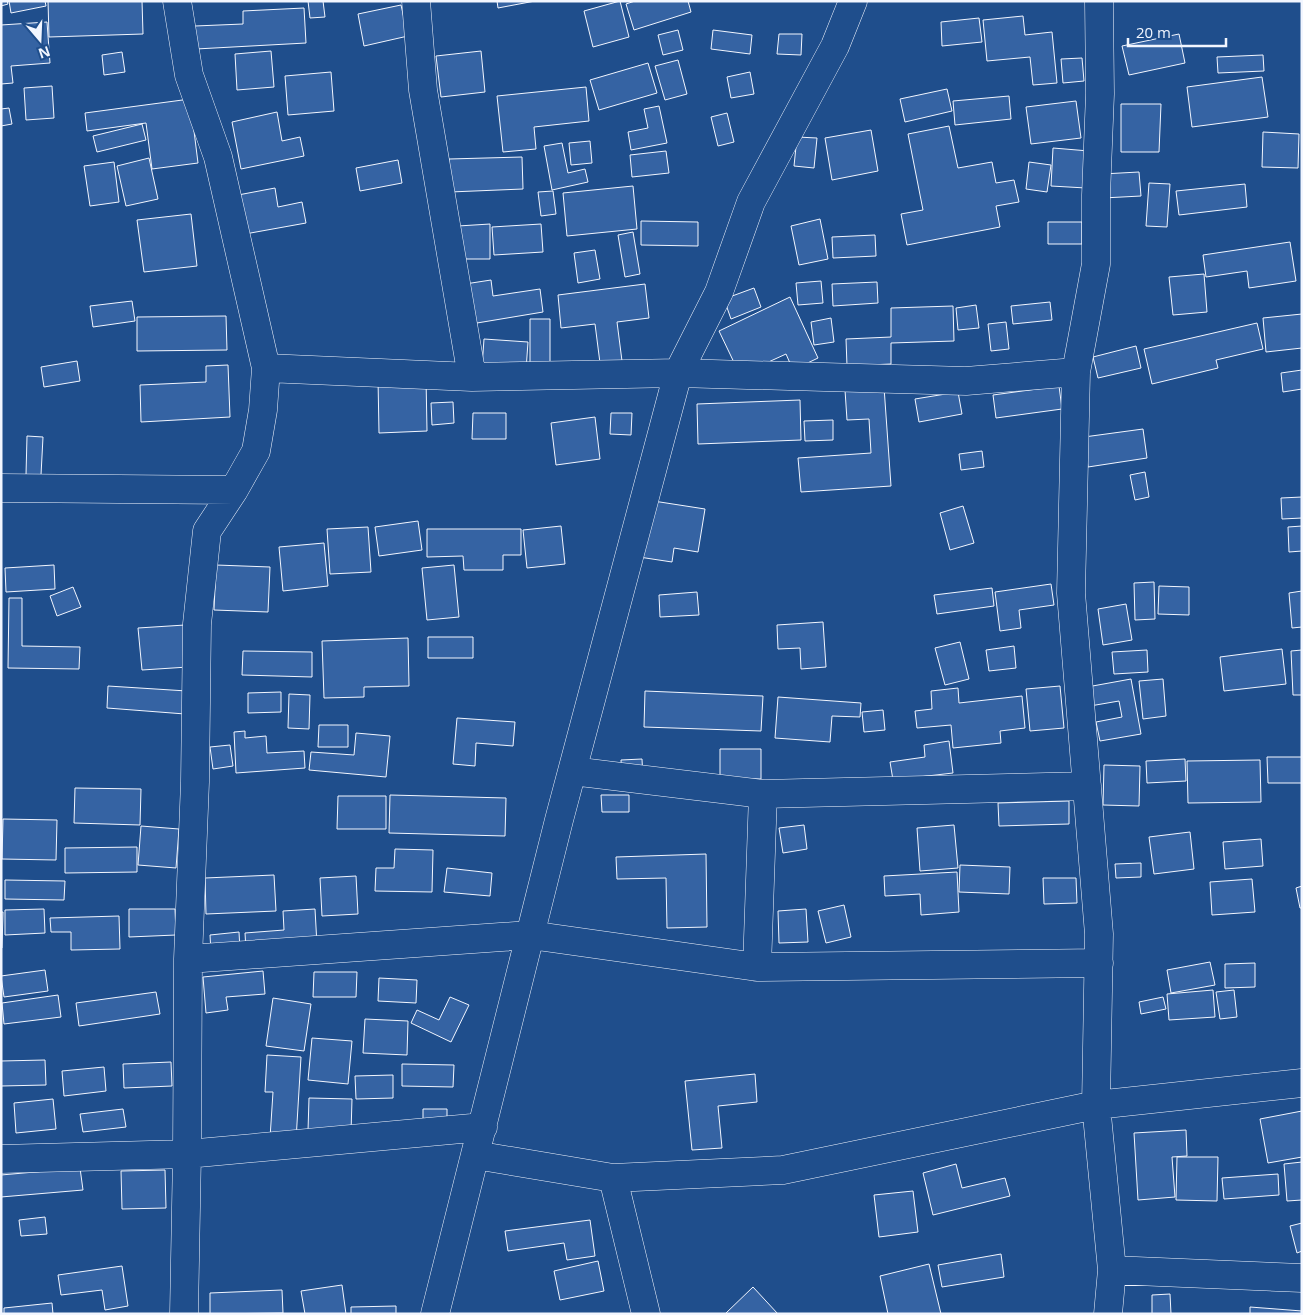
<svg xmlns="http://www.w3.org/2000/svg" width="1303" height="1315" font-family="'Open Sans',sans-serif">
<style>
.building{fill:#3563a3;stroke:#f2f6ff}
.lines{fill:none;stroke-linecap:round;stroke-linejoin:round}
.street-casing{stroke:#f2f6ff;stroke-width:29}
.street{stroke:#1f4e8c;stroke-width:28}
</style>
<rect width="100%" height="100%" fill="#1f4e8c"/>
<path class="building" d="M1 1H7L8 4 1 6Z
M9 1H45L46 6 11 13Z
M48 1H142L143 34 49 37Z
M308 1H323L325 17 310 18Z
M497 1H535L498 8Z
M620 1 629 37 593 47 584 11Z
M635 1H688L691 12 634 30 626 4Z
M401 5 408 36 364 46 358 14Z
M304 8 306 43 196 49 195 26 243 24V11Z
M1023 16 1025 35 1052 32 1057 83 1033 85 1030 57 987 61 983 20Z
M979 18 982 42 942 46 941 22Z
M47 22 50 63 11 66 13 83 1 84V25Z
M678 30 683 50 663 55 658 35Z
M713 30 752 35 750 54 711 49Z
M779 34H802L801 55 777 54Z
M1179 34 1185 63 1129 75 1122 46Z
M271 51 274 87 237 90 235 54Z
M481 51 485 92 441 97 436 56Z
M122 52 125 72 104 75 102 55Z
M1263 55 1264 71 1218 73 1217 57Z
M1082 58 1084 81 1063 83 1061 59Z
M678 60 687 94 665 100 655 66Z
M648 63 657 93 599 110 590 80Z
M331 72 334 111 288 115 285 76Z
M750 72 754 94 731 98 727 77Z
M1262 77 1268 117 1192 127 1187 87Z
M52 86 54 118 26 120 24 88Z
M586 87 589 121 534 127 536 149 503 152 497 96Z
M947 89 952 111 905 122 900 99Z
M1009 96 1011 119 955 125 953 101Z
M190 99 198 163 152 169 146 123 87 131 85 113Z
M1076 101 1081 138 1031 144 1026 107Z
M1121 104H1161L1159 152H1121Z
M659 106 667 143 631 150 628 132 648 128 644 109Z
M9 108 12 124 1 126V109Z
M277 112 282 141 300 137 304 156 241 169 232 122Z
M727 113 734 142 718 146 711 117Z
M142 124 146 140 97 152 93 136Z
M949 126 958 168 992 162 996 183 1014 180 1019 202 996 206 1000 227 907 245 901 214 923 210 908 134Z
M871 130 878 171 832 180 825 138Z
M1263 132 1299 134 1298 168 1262 167Z
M797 137 817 138 814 168 794 166Z
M590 141 592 163 571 165 569 143Z
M562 143 568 173 585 169 588 182 552 190 544 146Z
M1053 148 1089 151 1086 188 1051 186Z
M666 151 669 173 632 177 630 155Z
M522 157 523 189 450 192 449 159Z
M149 158 158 199 126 206 117 166Z
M398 160 402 183 360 191 356 168Z
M114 162 119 202 90 206 84 166Z
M1029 162 1051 165 1047 192 1026 189Z
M1139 172 1141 196 1103 198 1102 174Z
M1149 183 1170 184 1167 227 1146 226Z
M1245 184 1247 207 1179 215 1176 191Z
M633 186 637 229 567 236 563 193Z
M275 188 278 207 302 202 306 223 245 234 238 195Z
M553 191 556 214 541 216 538 192Z
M191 214 197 266 144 272 137 220Z
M820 219 828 259 799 265 791 226Z
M641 221 698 222V246L641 245Z
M1048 222H1082V244H1048Z
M490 224V259H459L458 226Z
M541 224 543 252 494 255 492 227Z
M633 232 640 274 625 277 618 235Z
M875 235 876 256 833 258 832 237Z
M1290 242 1296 281 1249 288 1247 271 1206 277 1203 255Z
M595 250 600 279 578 283 574 253Z
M1204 274 1207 312 1173 315 1169 277Z
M491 280 493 296 540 289 543 312 471 324 465 284Z
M821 281 823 303 798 305 796 283Z
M877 282 878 303 833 306 832 284Z
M645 284 649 318 617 322 622 361 600 363 595 324 561 328 558 295Z
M754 288 761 307 731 319 724 299Z
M790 297 818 358 793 370 786 354 740 375 719 331Z
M132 301 135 321 93 327 90 306Z
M1050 302 1052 320 1013 324 1011 306Z
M976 305 979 328 958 330 956 308Z
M953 306 954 341 891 343V364L847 366 846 339 891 337V308Z
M1302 314V348L1266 352 1263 318Z
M226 316 227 350 137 351V317Z
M831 318 834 342 814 345 811 322Z
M530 319H550V372H530Z
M1006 322 1009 349 991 351 988 324Z
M1257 323 1263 349 1216 360 1218 368 1152 384 1144 349Z
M484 339 528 342 526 370 482 367Z
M1136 346 1141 368 1098 378 1093 357Z
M77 361 80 381 44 387 41 367Z
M228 365 230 417 141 422 140 385 206 382V366Z
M1302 370V389L1283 392 1281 373Z
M426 377 427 431 379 433 378 379Z
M1059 386 1062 409 996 418 993 395Z
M884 387 891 486 801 492 798 458 871 453 869 419 847 420 845 390Z
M958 392 962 414 919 422 915 399Z
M800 400 801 440 698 444 697 404Z
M453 402 454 423 432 425 431 403Z
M473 413H506V439H472Z
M611 413H632L631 435 610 434Z
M595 417 600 459 556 465 551 423Z
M833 420V440L805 441 804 421Z
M1143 429 1147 458 1088 467 1084 437Z
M27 436 43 437 41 475H26Z
M982 451 984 467 961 470 959 454Z
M1145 472 1149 497 1135 500 1130 475Z
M1302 497V518L1282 519 1281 498Z
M647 500 705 509 698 552 674 548 672 562 639 557Z
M963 506 974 543 950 550 940 513Z
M418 521 422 550 379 556 375 527Z
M561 526 565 564 527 568 523 530Z
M1302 526V551L1289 552 1288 527Z
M368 527 371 572 330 574 327 529Z
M427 529H521V555H503V570H464L463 556 427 557Z
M324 543 328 586 283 591 279 547Z
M54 565 55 589 6 592 5 568Z
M216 565 270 567 268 612 214 610Z
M454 565 459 617 427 620 422 568Z
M1154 582 1155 619 1135 620 1134 583Z
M1051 584 1054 605 1019 610 1021 628 1000 631 995 592Z
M1159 586 1189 587V615L1158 614Z
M73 587 81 607 57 616 50 596Z
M992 588 994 606 937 614 934 595Z
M1302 591V627L1292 628 1289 593Z
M697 592 699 615 660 617 659 595Z
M9 598H22V646L80 647 79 669 8 668Z
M1126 604 1132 640 1103 645 1098 609Z
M823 622 826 667 801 669 800 648 778 649 777 625Z
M185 625 188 667 142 670 138 628Z
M428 637H473V658H428Z
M408 638 409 686 364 687V697L324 698 322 641Z
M960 642 969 679 945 685 935 648Z
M1014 646 1016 668 989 671 986 650Z
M1282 649 1286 684 1224 691 1220 657Z
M1147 650 1148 672 1114 674 1112 652Z
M1302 650V695H1293L1291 651Z
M243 651 312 652V677L242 675Z
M1131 679 1141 734 1100 741 1096 722 1122 717 1119 701 1090 706 1087 687Z
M1163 679 1166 716 1143 719 1139 681Z
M108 686 187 691 185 714 107 708Z
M1060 686 1064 728 1030 731 1026 689Z
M958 688 959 703 1022 696 1025 728 1000 731 1001 743 953 748 951 725 917 728 915 711 932 709 931 691Z
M645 691 763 696 761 731 644 727Z
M281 692V712L248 713V693Z
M289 694 310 695 309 729 288 728Z
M778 697 861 703 860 717 832 716 830 742 775 738Z
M883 710 885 730 864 732 862 712Z
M457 718 515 722 513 746 476 743 475 766 453 764Z
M319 725H348V747H318Z
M245 731V738L266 736 267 753 304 751 305 768 236 773 234 732Z
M356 733 390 736 386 777 309 770 311 752 354 755Z
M949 741 953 773 893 780 890 762 925 757 924 745Z
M230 745 233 766 213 769 210 747Z
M720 749H761V779H720Z
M1267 757H1302V783H1268Z
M642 759 643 779H622L621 760Z
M1185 759 1186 781 1147 783 1146 761Z
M1260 760 1261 802 1188 803 1187 761Z
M1104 765 1140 766 1139 806 1103 805Z
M75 788 141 789 140 825 74 823Z
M390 795 506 798 505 836 389 833Z
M601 795H629V812H602Z
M338 796H386V829H337Z
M1069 801V824L999 826 998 803Z
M3 819 57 820 56 860 2 859Z
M804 825 807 849 783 853 779 828Z
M954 825 958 868 920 871 917 828Z
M141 826 179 829 176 868 138 865Z
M1190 832 1194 869 1154 874 1149 837Z
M1261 839 1263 866 1225 869 1223 842Z
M137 847V872L65 873V848Z
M395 849 433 850 432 892 375 891 376 868H394Z
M706 854 707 927 667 928 666 878 617 879 616 857Z
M1141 863V877L1116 878 1115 864Z
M960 865 1010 867 1009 894 959 892Z
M447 868 492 873 490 896 444 892Z
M957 872 959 912 921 915 920 894 885 896 884 876Z
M274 875 276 911 206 914 205 878Z
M356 876 358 914 322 916 320 878Z
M1043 878H1076L1077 903 1044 904Z
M1252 879 1255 912 1212 915 1210 882Z
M5 880 65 881 64 900 5 899Z
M1302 886V908H1300L1296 888Z
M844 905 851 937 826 943 818 911Z
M44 909 45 933 5 935V910Z
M129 909H175L176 935 129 937Z
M315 909 317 945 246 950 245 933 284 930 283 911Z
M806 909 808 942 779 943 778 911Z
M1 912H3L2 948H1Z
M119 916 120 949 71 950V932H51L50 918Z
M239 932 240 950 211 952 210 935Z
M1210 962 1215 985 1171 993 1167 970Z
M1255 963V987L1225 988V964Z
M45 970 48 991 4 997 1 976Z
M263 971 265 994 226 997 228 1010 206 1013 203 977Z
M314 972H357L356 997H313Z
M379 978 417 980 416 1003 378 1001Z
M1213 990 1215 1017 1169 1020 1167 994Z
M1234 990 1237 1017 1220 1019 1216 992Z
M156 992 160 1014 79 1026 76 1003Z
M58 995 61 1017 4 1024 2 1003Z
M450 997 469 1005 451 1042 411 1023 417 1010 439 1020Z
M1163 997 1166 1009 1141 1014 1139 1002Z
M273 998 311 1004 304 1051 266 1046Z
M365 1019 408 1021 407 1055 363 1053Z
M312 1038 352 1041 348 1084 308 1080Z
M267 1055 301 1057 296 1140 270 1138 273 1092H265Z
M45 1060 46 1085 1 1086V1061Z
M171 1062 172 1086 124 1088 123 1064Z
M402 1064 454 1065 453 1087 402 1086Z
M104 1067 106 1091 64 1096 62 1071Z
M755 1074 757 1102 718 1106 722 1148 692 1150 685 1081Z
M393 1075V1098L356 1099 355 1076Z
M309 1098 352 1099 351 1133 308 1131Z
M53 1099 56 1129 16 1133 14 1103Z
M123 1109 126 1127 83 1132 80 1114Z
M423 1109H447V1134H423Z
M1302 1111V1157L1268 1163 1260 1119Z
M1186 1130 1187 1156 1172 1157 1175 1197 1138 1200 1134 1133Z
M1177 1157H1218L1217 1201 1176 1200Z
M1302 1162V1200L1287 1201 1284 1164Z
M956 1164 962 1188 1005 1178 1010 1196 933 1215 923 1173Z
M80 1168 83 1190 1 1197V1175Z
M165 1170 166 1208 122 1209 121 1171Z
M1278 1174 1279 1195 1224 1199 1222 1178Z
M913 1191 918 1232 879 1237 874 1195Z
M45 1217 47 1234 21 1236 19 1220Z
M590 1220 595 1256 567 1260 564 1243 508 1251 505 1231Z
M1302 1223V1251L1297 1253 1290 1226Z
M1001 1254 1004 1277 942 1287 938 1265Z
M598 1261 604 1291 560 1300 554 1271Z
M929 1264 941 1314H888L880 1276Z
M122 1266 128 1306 105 1310 102 1290 61 1295 58 1275Z
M342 1285 346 1314H305L301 1291Z
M753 1287 778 1314H725Z
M282 1290 283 1313 210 1314V1293Z
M1170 1294 1171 1314H1152V1295Z
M52 1303 53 1314H4V1308Z
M396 1306V1314H351V1307Z
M1250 1307 1302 1311V1314H1250Z"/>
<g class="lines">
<defs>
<path id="street" d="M177 1 189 75 218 157 266 368 263 410 256 451 234 490 207 531 197 624 195 782 188 959 187 1154 184 1314
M416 1 423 90 472 377
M1099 1 1100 94 1096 195V264L1076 372 1071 593 1099 934 1096 1105 1112 1270 1108 1314
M266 368 472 377 678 373 966 381 1076 372
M1 488 234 490
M572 771 763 794 1087 786
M188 959 530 935 757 967 1099 963
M757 967 763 794
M475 1155 613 1178 783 1170 1096 1105 1302 1083
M1 1159 187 1154 483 1127
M613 1178 646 1314
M1112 1270 1302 1278
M435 1314 559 820 678 373 719 292 751 202 835 46 853 1"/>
</defs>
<use href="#street" class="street-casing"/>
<use href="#street" class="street"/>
</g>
<rect width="1303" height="1315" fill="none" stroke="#f2f6ff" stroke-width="5"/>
<g transform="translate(40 40) rotate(161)" stroke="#1f4e8c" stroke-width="4" paint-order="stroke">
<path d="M0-4L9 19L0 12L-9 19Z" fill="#f2f6ff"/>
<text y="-8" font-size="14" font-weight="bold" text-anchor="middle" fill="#f2f6ff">N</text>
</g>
<path d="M1128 38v8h98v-8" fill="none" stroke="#f2f6ff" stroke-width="2.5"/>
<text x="1136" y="38" font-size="15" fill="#f2f6ff" stroke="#1f4e8c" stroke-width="4" paint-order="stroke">20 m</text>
</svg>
